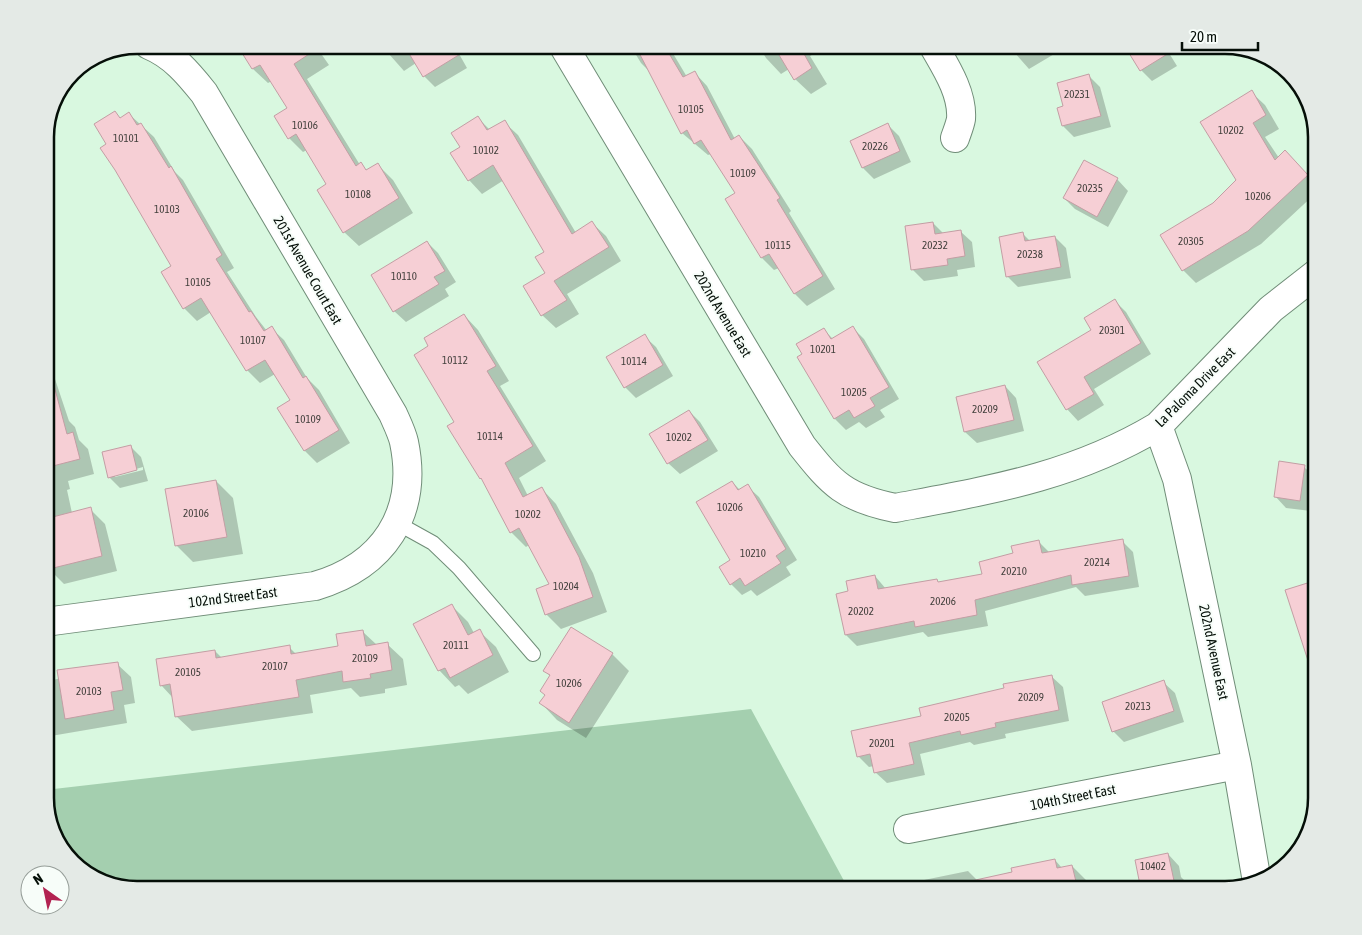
<svg xmlns="http://www.w3.org/2000/svg" width="1362" height="935" font-family="'Asap Condensed',sans-serif">
<style>
.green{fill:#a4cfaf}
.shadow{fill:#0003;fill-rule:evenodd}
.building{fill:#f6cfd5;stroke:#c39ea4}
.lines{fill:none;stroke-linecap:round;stroke-linejoin:round}
.lane-casing{stroke:#708d78;stroke-width:16}
.street-casing{stroke:#708d78;stroke-width:30}
.lane{stroke:#fff;stroke-width:14}
.street{stroke:#fff;stroke-width:28}
.labels{text-anchor:middle;stroke-width:4;stroke-linejoin:round;paint-order:stroke}
.number-label{font-size:11px;fill:#413f3b}
.street-label{font-size:14px;fill:#050f08;stroke:#f7fdf9}
.rim{fill:none;stroke:#050f08;stroke-width:2.5}
</style>
<rect width="100%" height="100%" fill="#d9f8e0"/>
<path class="green" d="M751 709 849 890H137C123 886 96 881 85 874 59 855 45 821 45 790Z"/>
<path class="shadow" d="M238 45H315L329 65 307 79 360 165 368 171 378 165 393 180 413 213 359 246 344 232 328 184 307 150 303 152 289 138V109L272 81 268 83 253 69Z
M381 45H454L467 68 435 87 424 76 416 63 404 71Z
M630 45H668L687 77 695 73 707 86 735 139 739 136 752 149 791 211 789 213 835 289 807 306 795 294 779 268 774 270 762 258 737 193 711 154 708 155 682 133 652 74 641 63Z
M758 45H818L821 50 810 56 827 84 811 94 795 79 789 69 781 74 766 58Z
M1004 45H1051L1056 53 1029 69 1014 52 1012 53Z
M1125 45H1164L1177 66 1152 81 1141 70Z
M1089 76 1100 87 1111 127 1074 137 1063 126 1058 109 1064 107Z
M1251 92 1265 105 1279 129 1265 137 1279 158 1299 166 1317 185V192L1261 244 1196 283 1183 270 1213 204 1238 181Z
M115 113 121 119 129 114 154 137 175 172 183 180 234 268 227 272 256 317 267 331 271 328 284 340 307 378 319 390 350 443 317 463 305 451 279 409 292 401 275 374 260 383 247 370 211 312 197 321 184 308 162 273 173 266 108 145Z
M478 118 490 130 504 122 518 135 576 233 592 223 606 236 621 261 567 294 579 314 556 328 542 315 546 252 504 180 482 194 469 180 461 148Z
M888 125 899 136 911 162 874 179 863 168 851 141Z
M1117 179 1128 191 1108 227 1075 209 1064 198Z
M933 223 944 234 960 231 972 242 975 267 957 270 958 276 924 281 913 270Z
M1023 234 1031 242 1055 237 1066 248 1071 278 1018 287 1007 276Z
M427 242 438 253 456 282 445 289 449 296 406 322 394 311 372 275Z
M45 282 49 296 45 297Z
M1115 301 1126 312 1151 354 1094 389 1104 405 1078 421 1067 409 1093 330Z
M464 315 478 330 509 381 500 386 546 461 519 478 528 496 542 489 556 504 593 573 607 612 561 629 546 614 551 585 529 545 526 547 511 532 486 483 481 478 456 422 430 347Z
M853 328 864 339 899 399 880 410 885 417 866 428 859 422 846 430 835 419 799 357 824 330 833 339Z
M644 336 656 347 673 376 636 398 625 387Z
M45 357 49 361 69 421 75 427 79 440 88 449 94 474 68 481 70 489 67 490 72 513 90 509 105 524 117 571 64 584 48 568 45 557Z
M1005 386 1016 398 1024 431 977 443 965 432 957 398Z
M689 411 700 422 718 451 680 474 668 463 651 434Z
M130 446 141 457 148 481 120 488 109 477ZM143 467V470L115 477V475Z
M1304 467 1316 478 1311 511 1286 508 1275 496Z
M216 481 233 498 243 554 193 562 177 546Z
M732 482 740 490 747 486 759 497 797 560 786 567 791 575 757 596 751 590 742 595 731 584Z
M1038 541 1050 553 1122 541 1133 552 1139 587 1085 596 1076 587 985 611 988 626 928 637 923 632 857 646 846 635 849 592 875 576 886 589 936 580 939 583 984 575Z
M452 606 468 622 474 633 479 631 496 647 509 672 468 694 459 685 455 687 439 670Z
M363 632 377 645 387 644 403 659 407 685 385 689V693L360 697 351 688 310 695 313 713 192 731 176 716 173 698 161 685 215 651 222 658 289 647 296 654 340 647Z
M612 654 629 671 586 738 557 720 541 703 546 695 551 677 545 671Z
M117 664 131 677 135 703 124 705 127 723 45 737V682Z
M1051 676 1063 687 1069 721 1005 734 1006 738 974 745 970 742 920 754 925 775 887 783 875 772 874 766 869 767 858 756 922 717Z
M1163 682 1175 693 1184 722 1124 742 1113 731Z
M1168 854 1179 866 1181 877 1189 885 1190 890H1143Z
M1055 860 1062 868 1072 866 1087 881 1089 890H926L924 880 968 871 978 881Z"/>
<path class="building" d="M237 45H323L294 64 356 166 361 162 366 170 378 163 399 198 343 233 317 190 326 184 296 134 288 139 274 116 287 108 260 65 252 69Z
M404 45H475L423 77Z
M635 45H664L683 77 695 71 731 140 739 135 780 198 777 200 823 276 794 294 769 254 761 258 725 199 735 193 701 140 694 144 687 130 681 134Z
M773 45H799L812 68 794 80Z
M1124 45H1182L1140 71Z
M1089 74 1101 116 1062 126 1057 108 1063 106 1057 83Z
M1252 90 1266 115 1253 123 1275 160 1285 150 1308 175 1248 231 1182 271 1160 235 1213 203 1236 180 1200 122Z
M115 111 120 118 129 112 137 125 141 123 169 168 171 166 222 255 216 259 249 312 251 311 264 331 272 326 303 378 306 376 339 430 304 451 277 408 290 400 265 360 246 371 201 298 183 309 161 272 171 266 115 170 100 148 106 144 94 124Z
M478 116 487 130 505 120 572 234 592 221 609 247 554 281 567 300 541 316 523 286 545 273 535 257 544 252 493 165 468 181 450 153 460 147 451 133Z
M888 123 900 151 862 168 850 141Z
M1084 160 1118 178 1097 217 1063 198Z
M933 222 935 234 961 230 965 256 947 259 948 265 911 270 905 226Z
M1023 232 1025 241 1055 236 1061 267 1006 277 999 237Z
M427 241 445 271 434 277 439 284 393 312 371 275Z
M1115 299 1141 343 1084 377 1094 394 1066 410 1037 362 1091 330 1084 318Z
M464 314 496 366 487 371 533 446 505 463 523 497 542 487 579 557 593 597 545 615 536 589 549 584 519 528 510 533 481 478 480 479 447 426 454 422 414 355 428 346 424 338Z
M853 326 889 387 870 398 875 406 854 418 849 410 834 419 797 357 802 354 796 344 824 328 831 339Z
M645 334 663 365 624 388 606 357Z
M52 378 67 434 73 432 80 459 45 468V379Z
M1005 385 1014 420 964 432 956 397Z
M689 410 708 440 667 464 649 434Z
M131 445 137 470 108 478 102 452Z
M1279 461 1305 465 1300 501 1274 497Z
M216 480 227 537 175 546 165 489Z
M732 481 738 490 748 484 786 549 776 556 781 563 745 586 740 578 730 585 719 567 730 560 696 502Z
M91 507 102 556 45 570V519Z
M1123 539 1129 576 1072 585 1071 575 975 600 977 615 915 627 914 621 845 635 836 594 848 591 846 581 875 575 878 589 937 579 938 582 982 574 979 562 1013 553 1011 546 1039 540 1042 553Z
M1317 580V675L1313 676 1285 590Z
M452 604 468 635 480 629 493 655 450 678 445 668 438 671 413 624Z
M571 627 613 653 569 723 539 703 545 695 540 691 550 675 543 671Z
M363 630 366 646 388 642 392 670 370 674 371 678 343 682 342 671 296 680 299 697 175 717 170 684 160 686 156 659 215 650 216 658 290 645 291 654 338 646 336 634Z
M118 662 123 690 111 692 114 710 65 719 57 670Z
M1052 675 1059 710 995 723 996 727 961 735 960 731 909 743 914 764 874 773 870 754 857 757 851 731 921 716 919 708 1004 688 1003 684Z
M1164 680 1174 711 1112 732 1102 702Z
M1168 853 1176 890H1141L1135 860Z
M1055 859 1057 868 1072 865 1078 890H972L971 881 1012 872 1011 868Z"/>
<g class="lines">
<defs>
<path id="lane" d="M397 523 433 543 459 568 533 654"/>
<path id="street" d="M563 45 802 446C832 484 845 498 895 508 990 490 1073 477 1158 426L1271 309 1317 273
M933 45C945 66 963 93 961 119 960 125 957 132 955 138
M1158 426 1177 479 1237 765 1257 882
M45 622 315 586C383 566 419 514 404 442 402 433 397 423 393 414L204 93C188 73 173 55 149 45
M908 829 1237 765"/>
</defs>
<use href="#lane" class="lane-casing"/>
<use href="#street" class="street-casing"/>
<use href="#lane" class="lane"/>
<use href="#street" class="street"/>
</g>
<g class="labels">
<g class="number-label">
<text x="1077" y="98">20231</text>
<text x="691" y="113">10105</text>
<text x="305" y="129">10106</text>
<text x="1231" y="134">10202</text>
<text x="126" y="142">10101</text>
<text x="875" y="150">20226</text>
<text x="486" y="154">10102</text>
<text x="743" y="177">10109</text>
<text x="1090" y="192">20235</text>
<text x="358" y="198">10108</text>
<text x="1258" y="200">10206</text>
<text x="167" y="213">10103</text>
<text x="1191" y="245">20305</text>
<text x="778" y="249">10115</text>
<text x="935" y="249">20232</text>
<text x="1030" y="258">20238</text>
<text x="404" y="280">10110</text>
<text x="198" y="286">10105</text>
<text x="1112" y="334">20301</text>
<text x="253" y="344">10107</text>
<text x="823" y="353">10201</text>
<text x="455" y="364">10112</text>
<text x="634" y="365">10114</text>
<text x="854" y="396">10205</text>
<text x="985" y="413">20209</text>
<text x="308" y="423">10109</text>
<text x="490" y="440">10114</text>
<text x="679" y="441">10202</text>
<text x="730" y="511">10206</text>
<text x="196" y="517">20106</text>
<text x="528" y="518">10202</text>
<text x="753" y="557">10210</text>
<text x="1097" y="566">20214</text>
<text x="1014" y="575">20210</text>
<text x="566" y="590">10204</text>
<text x="943" y="605">20206</text>
<text x="861" y="615">20202</text>
<text x="456" y="649">20111</text>
<text x="365" y="662">20109</text>
<text x="275" y="670">20107</text>
<text x="188" y="676">20105</text>
<text x="569" y="687">10206</text>
<text x="89" y="695">20103</text>
<text x="1031" y="701">20209</text>
<text x="1138" y="710">20213</text>
<text x="957" y="721">20205</text>
<text x="882" y="747">20201</text>
<text x="1153" y="870">10402</text>
</g>
<g class="street-label">
<text transform="translate(308 270) rotate(60)" y="5">201st Avenue Court East</text>
<text transform="translate(723 314) rotate(59)" y="5">202nd Avenue East</text>
<text transform="translate(1195 387) rotate(-45)" y="5">La Paloma Drive East</text>
<text transform="translate(233 597) rotate(-7)" y="5">102nd Street East</text>
<text transform="translate(1214 652) rotate(78)" y="5">202nd Avenue East</text>
<text transform="translate(1073 797) rotate(-11)" y="5">104th Street East</text>
</g>
</g>
<path d="M0 0H1362V935H0ZM137 54H1225A83 83 0 0 1 1308 137V798A83 83 0 0 1 1225 881H137A83 83 0 0 1 54 798V137A83 83 0 0 1 137 54Z" fill="#e4eae6" fill-rule="evenodd"/>
<path class="rim" d="M137 54H1225A83 83 0 0 1 1308 137V798A83 83 0 0 1 1225 881H137A83 83 0 0 1 54 798V137A83 83 0 0 1 137 54Z"/>
<g transform="translate(45 890) rotate(327)"><circle r="24" fill="#f7fdf9" stroke="#969e99"/>
<path d="M0-4L9 19L0 12L-9 19Z" fill="#b22251"/>
<text y="-8" font-size="14" font-weight="bold" text-anchor="middle" fill="#050f08">N</text>
</g>
<path d="M1182 42v8h76v-8" fill="none" stroke="#050f08" stroke-width="2.5"/>
<text x="1190" y="42" font-size="15" fill="#050f08" stroke="#f7fdf9" stroke-width="4" paint-order="stroke">20 m</text>
</svg>
